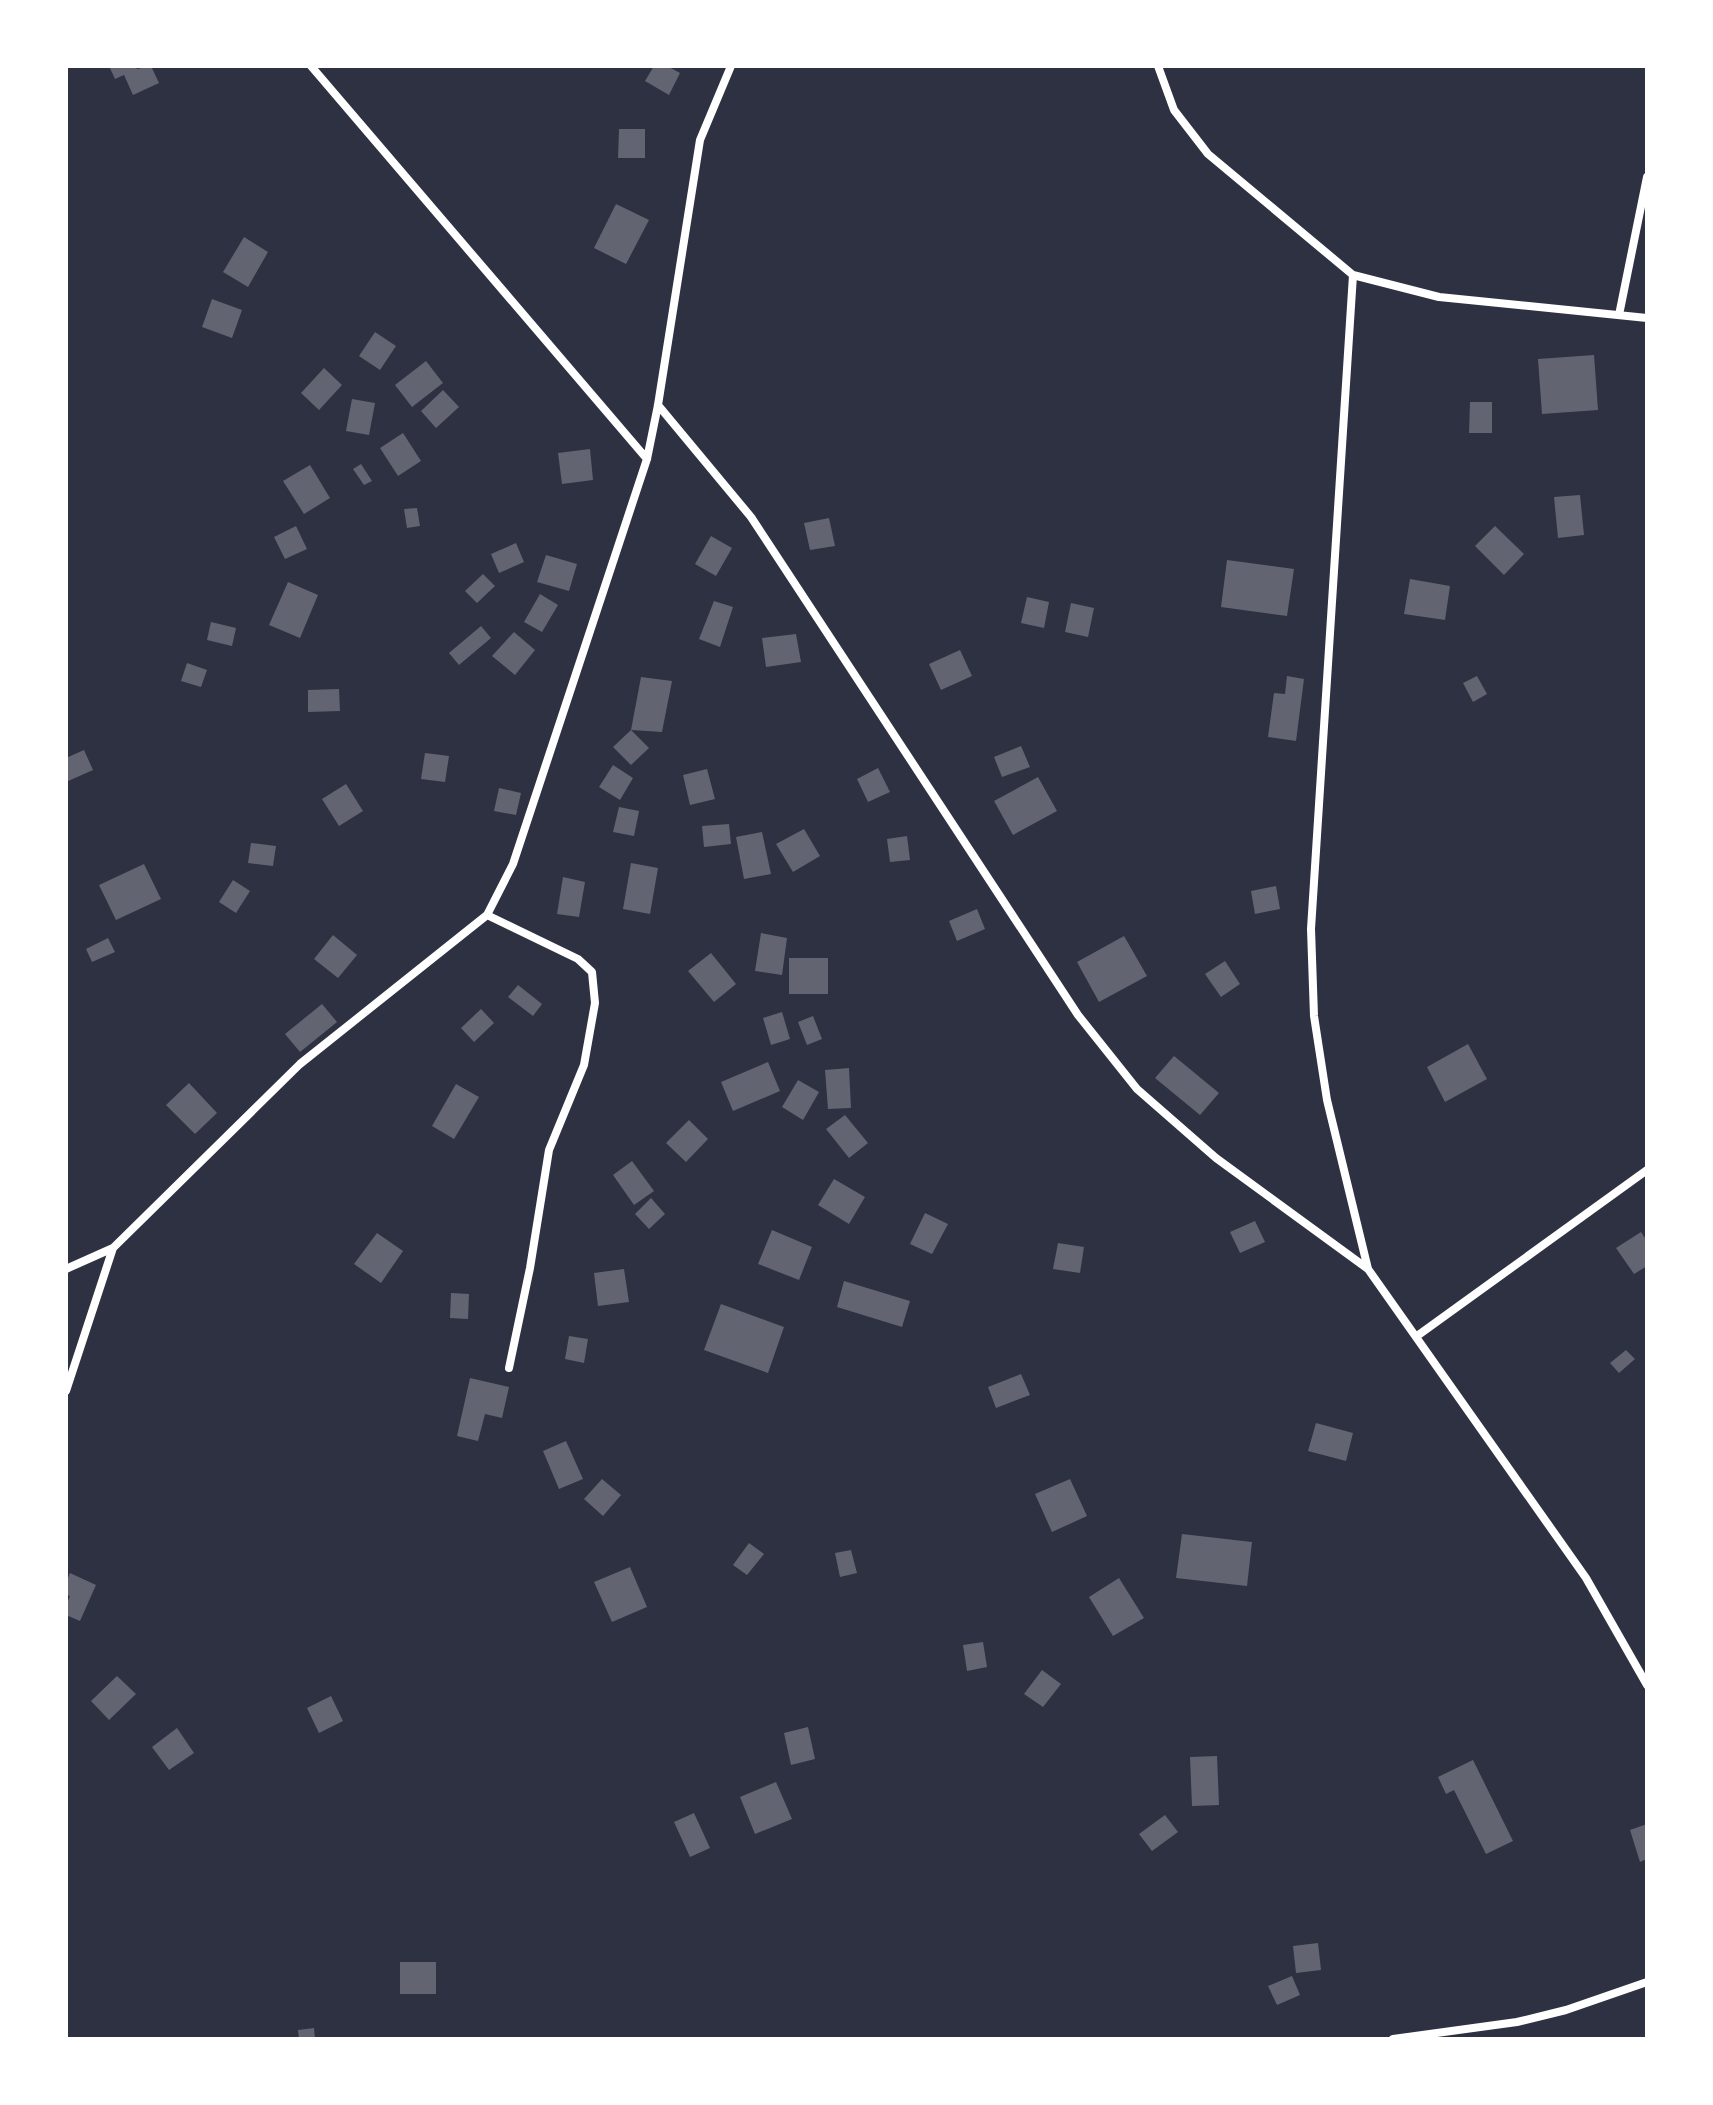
<svg xmlns="http://www.w3.org/2000/svg" width="1713" height="2105" font-family="'Noto Serif',serif">
<style>
.building{fill:#626471}
.lines{fill:none;stroke-linecap:round;stroke-linejoin:round}
.minor{stroke:#fff;stroke-width:8}
</style>
<rect width="100%" height="100%" fill="#2d3142"/>
<path class="building" d="M109 66H136L137 69 151 66 159 83 133 95 124 75 115 79Z
M654 66H667L680 73 669 95 645 81Z
M619 129H645V158H618Z
M616 204 649 220 626 264 594 248Z
M244 237 268 252 248 287 223 272Z
M212 299 242 310 232 338 202 327Z
M375 332 396 346 380 370 359 356Z
M1594 355 1598 410 1542 414 1538 359Z
M426 361 443 383 412 407 395 385Z
M324 368 342 385 319 410 301 393Z
M443 390 459 407 436 428 421 411Z
M352 399 375 403 369 435 346 431Z
M1470 402H1492V433H1469Z
M403 433 421 461 398 476 380 448Z
M590 449 593 480 562 484 558 453Z
M361 464 372 481 364 485 353 469Z
M310 465 330 498 304 514 283 481Z
M1580 495 1584 535 1558 538 1554 497Z
M417 508 420 526 407 528 404 509Z
M829 518 835 546 810 550 804 523Z
M296 526 307 549 285 559 274 537Z
M1495 526 1524 554 1504 575 1475 546Z
M711 536 732 548 716 576 695 564Z
M516 543 524 562 499 573 491 554Z
M546 555 577 564 569 591 537 582Z
M1227 560 1294 569 1287 616 1221 607Z
M483 574 495 586 477 603 465 591Z
M1410 579 1450 586 1445 620 1404 614Z
M288 582 318 595 300 638 269 625Z
M540 594 558 605 542 632 524 622Z
M1027 597 1049 602 1044 628 1021 623Z
M714 601 733 607 720 647 699 639Z
M1071 603 1094 608 1088 637 1065 632Z
M211 622 236 628 232 646 207 640Z
M481 626 491 638 459 665 449 653Z
M514 632 535 650 515 675 492 656Z
M796 634 801 662 766 667 762 638Z
M960 650 972 676 941 690 929 664Z
M187 663 207 670 201 687 181 681Z
M1287 676 1304 679 1296 741 1268 737 1274 693 1285 694Z
M1477 676 1487 694 1473 702 1463 683Z
M641 677 672 681 662 732 631 730Z
M339 689 340 711 308 712V690Z
M631 730 649 748 631 765 613 747Z
M1021 746 1030 767 1002 777 994 757Z
M84 750 93 770 66 782V758Z
M425 753 449 756 445 782 421 779Z
M613 765 633 778 620 800 599 787Z
M878 768 890 792 868 802 857 779Z
M707 769 715 799 690 805 683 775Z
M1038 777 1057 811 1013 835 994 801Z
M346 784 363 811 339 826 322 799Z
M499 788 521 793 516 815 494 811Z
M619 807 639 811 634 836 613 832Z
M729 824 731 844 704 847 702 826Z
M804 829 820 856 793 872 776 844Z
M762 832 771 874 744 879 736 837Z
M907 836 910 860 890 862 887 839Z
M251 843 276 846 273 866 248 863Z
M631 863 658 868 650 914 623 909Z
M144 864 161 899 116 920 99 885Z
M563 877 585 882 579 917 557 914Z
M233 880 250 891 236 913 219 902Z
M1276 886 1280 909 1255 914 1251 891Z
M977 909 985 929 957 941 949 921Z
M761 933 787 938 782 975 755 971Z
M333 935 357 955 338 978 314 959Z
M1124 936 1147 976 1099 1002 1077 962Z
M108 938 115 952 92 962 86 949Z
M711 953 736 984 714 1002 688 971Z
M789 958H828V994H789Z
M1225 961 1240 984 1221 997 1205 974Z
M518 985 542 1004 533 1016 508 997Z
M322 1004 337 1022 300 1052 285 1034Z
M481 1009 494 1023 474 1042 461 1028Z
M782 1012 790 1039 771 1045 763 1018Z
M813 1016 822 1039 807 1045 798 1022Z
M1468 1044 1487 1079 1445 1102 1427 1067Z
M1174 1056 1219 1093 1200 1115 1155 1078Z
M768 1062 780 1091 733 1111 721 1082Z
M849 1068 851 1108 828 1109 825 1070Z
M798 1080 819 1092 803 1120 782 1107Z
M189 1083 217 1113 195 1134 166 1105Z
M456 1084 479 1097 454 1139 432 1126Z
M845 1115 868 1143 849 1158 826 1129Z
M689 1120 708 1139 686 1162 666 1143Z
M632 1161 654 1191 634 1205 613 1175Z
M834 1179 865 1197 849 1224 818 1205Z
M651 1198 665 1214 649 1229 635 1214Z
M925 1213 948 1224 932 1254 910 1244Z
M1255 1221 1265 1242 1240 1253 1230 1232Z
M772 1230 812 1247 799 1280 758 1264Z
M1641 1232 1647 1241V1266L1634 1274 1616 1248Z
M377 1233 403 1251 381 1283 354 1264Z
M1058 1243 1084 1247 1080 1273 1053 1269Z
M624 1269 629 1302 598 1306 594 1273Z
M844 1281 910 1301 902 1327 837 1307Z
M451 1293 469 1294 468 1319 450 1318Z
M721 1304 784 1327 768 1373 704 1350Z
M569 1336 588 1339 584 1363 565 1359Z
M1626 1350 1635 1359 1619 1373 1610 1363Z
M1021 1374 1030 1395 996 1408 988 1387Z
M470 1378 509 1387 502 1418 485 1414 478 1441 457 1436Z
M1316 1423 1353 1433 1346 1461 1308 1451Z
M566 1441 583 1479 559 1489 543 1451Z
M602 1479 621 1495 603 1516 584 1499Z
M1070 1479 1087 1516 1052 1532 1035 1494Z
M1182 1534 1252 1542 1247 1586 1176 1578Z
M749 1543 764 1554 747 1575 733 1565Z
M851 1550 857 1573 840 1577 835 1553Z
M630 1567 647 1607 612 1622 594 1582Z
M70 1573 96 1585 80 1621 66 1615V1605L70 1596 66 1595V1583Z
M1119 1578 1144 1618 1113 1636 1089 1597Z
M983 1642 987 1667 967 1671 963 1645Z
M1042 1670 1061 1684 1043 1707 1024 1694Z
M117 1676 136 1694 109 1720 91 1701Z
M331 1696 343 1721 319 1733 307 1708Z
M808 1727 815 1759 791 1765 784 1733Z
M177 1728 194 1753 169 1770 152 1747Z
M1217 1756 1219 1805 1192 1806 1190 1757Z
M1473 1760 1513 1841 1486 1854 1454 1790 1446 1794 1438 1777Z
M776 1782 792 1819 755 1834 740 1797Z
M694 1813 710 1848 690 1857 674 1822Z
M1165 1815 1178 1832 1152 1851 1139 1834Z
M1647 1824V1859L1640 1862 1630 1830Z
M1318 1943 1321 1970 1296 1973 1293 1946Z
M400 1962H436V1994H400Z
M1292 1976 1300 1995 1277 2005 1268 1986Z
M314 2028 315 2039H299L298 2030Z"/>
<g class="lines">
<path class="minor" d="M311 66 647 459
M1158 66 1174 110 1208 154 1353 275 1439 297 1647 318
M1353 275 1311 929 1314 1016 1327 1100 1368 1269 1586 1578 1647 1685
M1619 315 1647 177
M658 405 751 517 1078 1015 1137 1089 1216 1158 1368 1269
M487 915 578 959 592 972 595 1003 584 1065 549 1150 530 1268 509 1368
M66 1269 113 1248
M1417 1336 1647 1170
M66 1391 113 1248 300 1064 487 915 513 864 647 459 658 405 700 140 731 66
M1393 2039 1517 2022 1566 2010 1647 1982"/>
</g>
<rect width="1713" height="2105" fill="none" stroke="#ffffff" stroke-width="136"/>
</svg>
